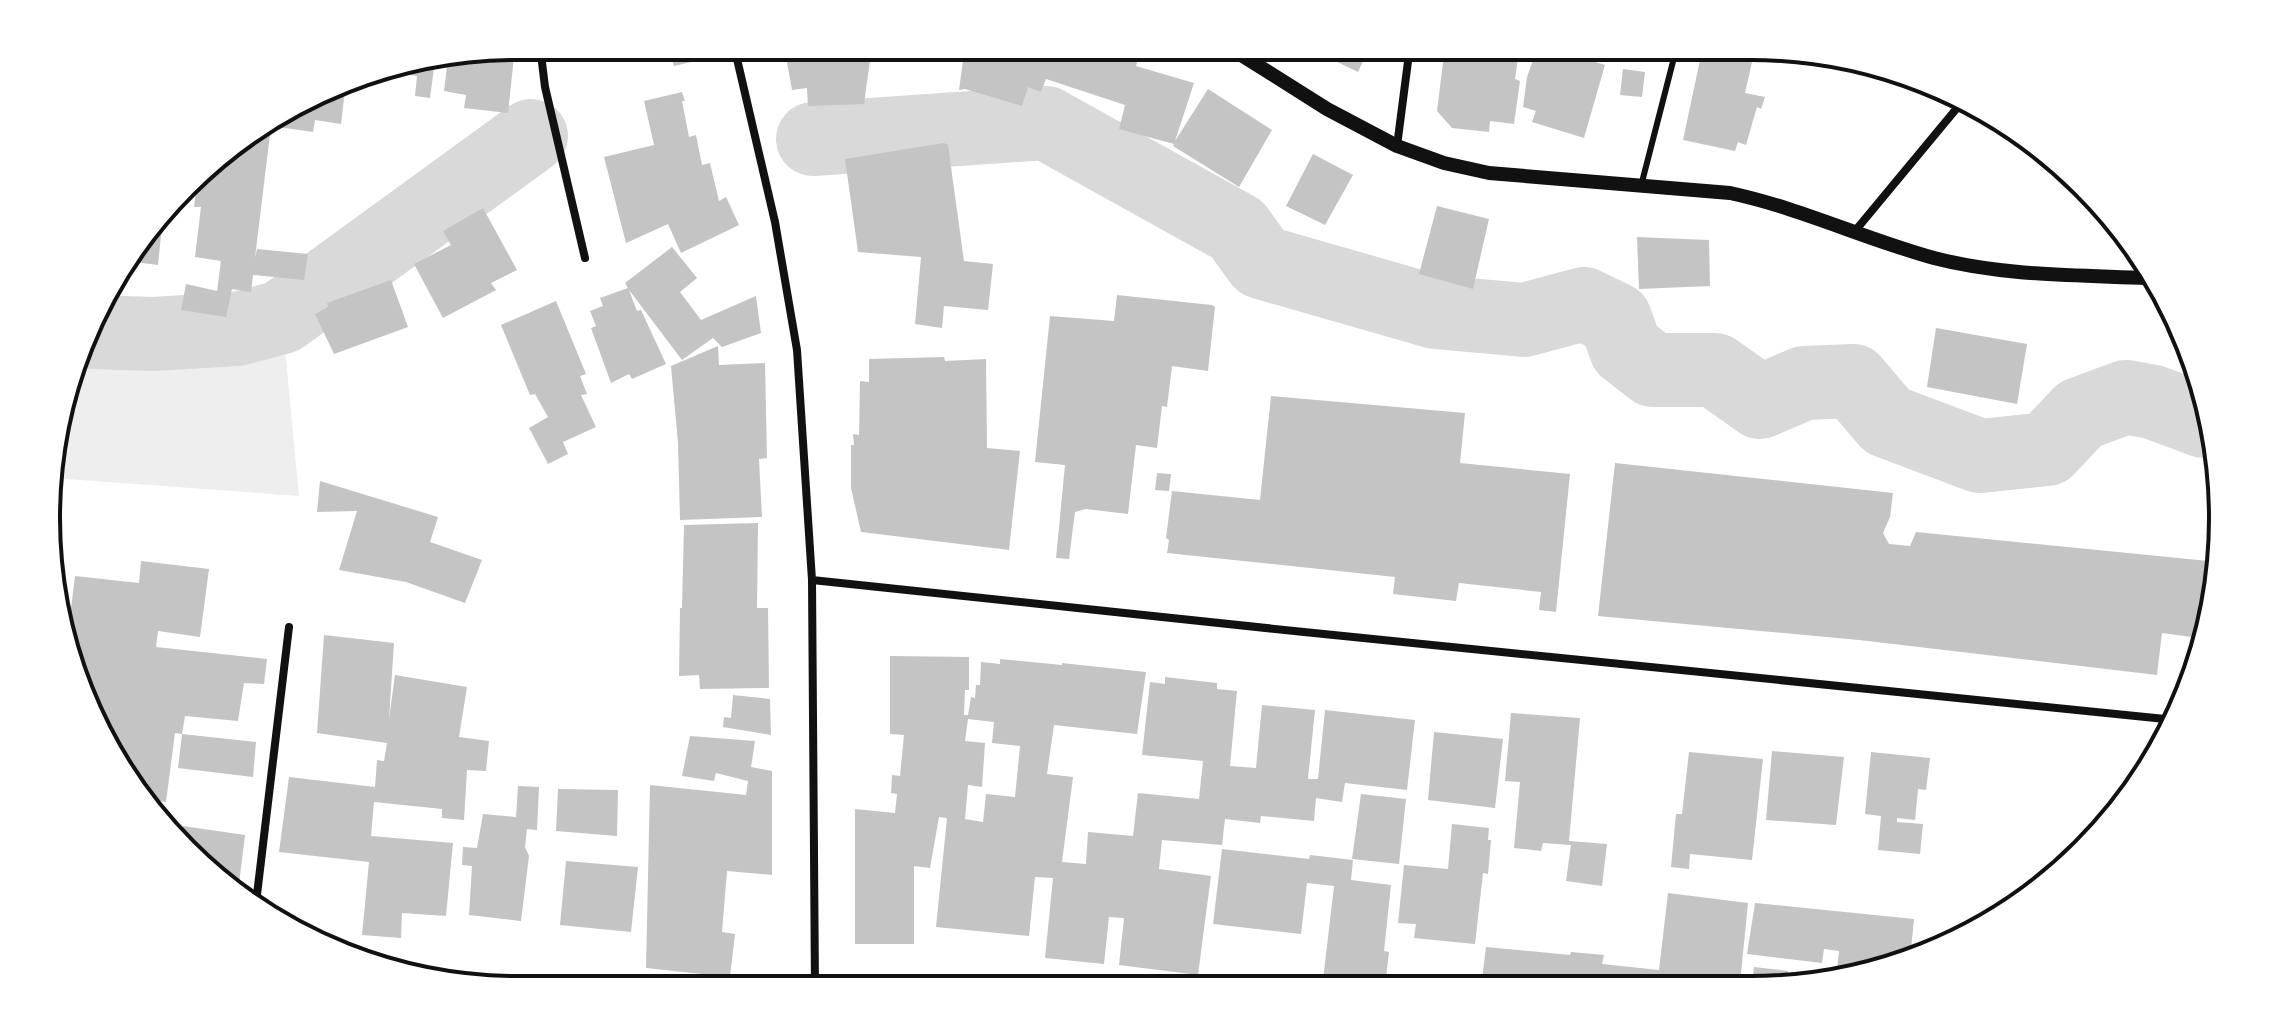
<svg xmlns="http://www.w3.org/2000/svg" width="2269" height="1036" font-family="'Sofia Sans Condensed',sans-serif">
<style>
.green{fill:#eee}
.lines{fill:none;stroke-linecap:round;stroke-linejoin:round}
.river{stroke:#d9d9d9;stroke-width:74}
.building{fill:#c4c4c4;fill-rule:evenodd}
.service{stroke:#111;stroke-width:6}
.minor{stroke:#111;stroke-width:8}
.tertiary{stroke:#111;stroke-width:14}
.rim{fill:none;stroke:#111;stroke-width:4}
</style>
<rect width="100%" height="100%" fill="#fff"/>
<path class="green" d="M282 317 299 496 53 478 55 426 91 332 153 334 237 329Z"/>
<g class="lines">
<path class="river" d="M813 139 1046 123 1237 229 1261 262 1435 312 1524 320 1584 304 1615 319 1626 349 1653 370H1715L1760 402 1804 383 1853 381 1887 421 1980 456 2047 449 2080 414 2126 397 2153 402 2204 421
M91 332 153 334 237 329 282 317 531 136"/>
</g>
<path class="building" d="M668 46H700L704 59 674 66Z
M806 46H872L864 104 808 106 807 88 792 90 786 57 806 52Z
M965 46H1142L1136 66 1194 83 1175 141 1208 89 1272 130 1239 187 1173 146 1174 144 1119 129 1125 105 1046 79 1041 92 1028 87 1022 106 965 89 959 90Z
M1304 46H1370L1358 72Z
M1445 46H1486L1484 54 1518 58 1515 79 1520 81 1514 124 1490 121 1489 132 1452 128 1437 111Z
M1538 46H1543L1605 65 1584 138 1532 122 1536 111 1523 107 1527 77Z
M1703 46H1742L1755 49 1745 93 1765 97 1761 109 1757 107 1746 145 1738 142 1735 151 1683 140Z
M515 47 508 113 464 108 466 95 444 91 448 58Z
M426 61V67L434 68 430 98 415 96 417 76 388 72 389 67Z
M1623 69 1645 72 1642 97 1620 95Z
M346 82 341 124 315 120 313 132 278 127V122Z
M682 92 685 101H682L689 137 696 135 702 165 710 163 719 201 726 197 739 225 681 253 668 224 626 243 604 157 654 145 644 101Z
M271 126 255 258 257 249 308 254 304 280 253 275 251 292 232 289 226 317 181 310 186 284 217 291 221 261 195 257 201 207H194L198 174 207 163 219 156 234 158 236 146Z
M944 143 948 145 964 261 993 264 988 310 944 306 942 328 915 324 921 257 858 252 845 159Z
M1313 154 1353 175 1325 225 1286 206Z
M1437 206 1489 219 1473 289 1419 274Z
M483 208 517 270 491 283 496 290 443 318 414 264 451 245 443 231Z
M163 216 158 265 127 261 145 238Z
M1637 237 1709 240 1710 286 1639 289Z
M672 247 697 278 680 292 701 320 756 296 761 333 722 347 713 338 682 360 629 290 637 311 641 310 666 364 632 379 629 374 611 383 591 328 596 326 590 311 603 306 600 298 628 288 625 283Z
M391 280 408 327 334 354 315 314 328 307 327 303Z
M1117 295 1212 305 1215 307 1208 371 1172 366 1167 407 1162 406 1157 448 1136 445 1128 514 1086 509 1075 512 1069 559 1056 558 1065 465 1035 462 1050 316 1114 321Z
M556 301 586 374 580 376 587 394 581 395 596 427 563 442 568 454 548 464 529 428 548 417 535 394 530 395 501 325Z
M1936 328 2027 344 2017 404 1927 387Z
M718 346 719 365 765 363 767 458 759 459 762 517 680 520 678 443 671 366Z
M944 357 945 361 986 359 987 448 1020 451 1009 550 861 532 851 488V445H854L853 434 859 435 860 381 869 382V359Z
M1271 396 1465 413 1460 463 1570 474 1556 612 1539 610 1541 592 1459 583 1456 601 1393 594 1395 577 1167 553 1169 540 1166 538 1172 491 1260 500Z
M1615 463 1893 493 1890 517 1883 533 1889 544 1910 546 1916 532 2208 561 2204 591H2208L2199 638 2162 633 2157 675 1859 640 1598 616Z
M1157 473 1171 474 1169 491 1155 490Z
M320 481 438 517 430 542 482 560 465 603 406 582 339 570 357 511 317 512Z
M758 523 757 608H768L769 688 700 689 699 675 679 676 680 608H682L684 525Z
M141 561 209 569 200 637 158 631 156 647 267 659 264 684 244 683 238 721 185 716 182 734 175 733 166 802 146 799 109 754 106 746 109 727 100 726 97 718 98 710H94L68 633 75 576 139 583Z
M324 635 394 643 389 719 395 675 467 687 459 737 489 741 486 771 467 770 464 820 442 818V809L374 802 371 836 453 843 446 916 402 913 401 938 362 935 369 862 279 852 289 777 375 787 377 760 384 761 387 743 317 733Z
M890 656 969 657V690H965L964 715H968L971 697 975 698 976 685H980L981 662 1000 664V659L1062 665V663L1146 672 1137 734 1054 725 1047 774 1073 777 1062 862 1086 864 1088 832 1133 836 1138 793 1199 799 1203 761 1142 755 1150 682 1165 684V677L1217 683V689L1237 691 1230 766 1256 768 1262 705 1315 710 1308 779H1318L1325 710 1415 720 1407 790 1345 783 1342 802 1316 798 1314 821 1261 816 1260 823 1225 819 1222 845 1162 840 1159 869 1211 876 1198 975 1119 965 1124 918 1109 917 1104 964 1045 958 1053 878 1035 877 1029 936 936 927 947 818 939 817 930 868 914 866V944H855V809L895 813 897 794 891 793 892 775 900 776 904 735 890 734ZM968 719 994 722 992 743 1020 746 1015 797 986 794 983 822 965 819 968 785 982 787 985 743 965 741Z
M733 695 770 699 771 735 723 727 724 717 731 718Z
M1511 713 1580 718 1569 841 1607 844 1602 886 1566 881 1571 845 1543 843 1541 851 1514 848 1520 782 1505 781Z
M1434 732 1503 739 1495 808 1428 800Z
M182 734 256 742 253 777 178 768Z
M690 736 755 741 751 767 772 771V875L727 871 722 932 735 934 730 977 646 968 650 785 746 795 748 781 716 773 714 781 682 776Z
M1772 751 1844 757 1836 825 1766 820Z
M1689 752 1763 759 1752 860 1690 854 1689 869 1671 867 1676 814H1682Z
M1871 752 1930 758 1926 790 1918 789 1915 820 1897 818V822L1923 824 1920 854 1878 850 1881 816 1865 814Z
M2129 777 2141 779 2126 805Z
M518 786 539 787 537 830 527 829 525 847 529 856 521 921 469 915 472 866 462 865 463 847 477 848 483 814 516 817Z
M558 789 618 790 617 836 556 831Z
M1361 794 1406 799 1399 864 1352 859Z
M1452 824 1489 828 1488 840H1491L1488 874 1483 873 1475 944 1414 938 1416 924 1398 923 1404 865 1448 869Z
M183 826 245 835 238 892 206 873 181 841Z
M1222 849 1309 859 1310 855 1353 860 1351 880 1391 885 1384 951 1389 952 1385 987H1327L1328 980H1323L1334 886 1307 883 1301 934 1213 924Z
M566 861 638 867 631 932 560 925Z
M1668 893 1748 903 1740 983 1659 974 1657 986 1481 987 1486 947 1570 955 1571 952 1604 955 1602 964 1659 970Z
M1755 903 1914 919 1910 960 1836 980 1839 951 1824 949 1822 963 1747 954Z
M1754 967 1788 971 1785 986H1752Z"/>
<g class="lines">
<path class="service" d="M1641 186 1677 46"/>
<path class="minor" d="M540 46 545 87 585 258
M734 46 775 222 797 350 812 580 815 989
M1397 146 1410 46
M1855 231 1962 102
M812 580 1304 632 2175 720
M256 903 289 627"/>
<path class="tertiary" d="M1227 46 1327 109 1397 146 1444 163 1489 173 1730 193C1800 208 1865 239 1934 258 2003 276 2077 275 2147 278"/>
</g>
<path d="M0 0H2269V1036H0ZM518 60H1751A458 458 0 0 1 2209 518V518A458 458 0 0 1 1751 976H518A458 458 0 0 1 60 518V518A458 458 0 0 1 518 60Z" fill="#fff" fill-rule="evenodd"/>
<path class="rim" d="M518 60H1751A458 458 0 0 1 2209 518V518A458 458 0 0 1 1751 976H518A458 458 0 0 1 60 518V518A458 458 0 0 1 518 60Z"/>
</svg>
